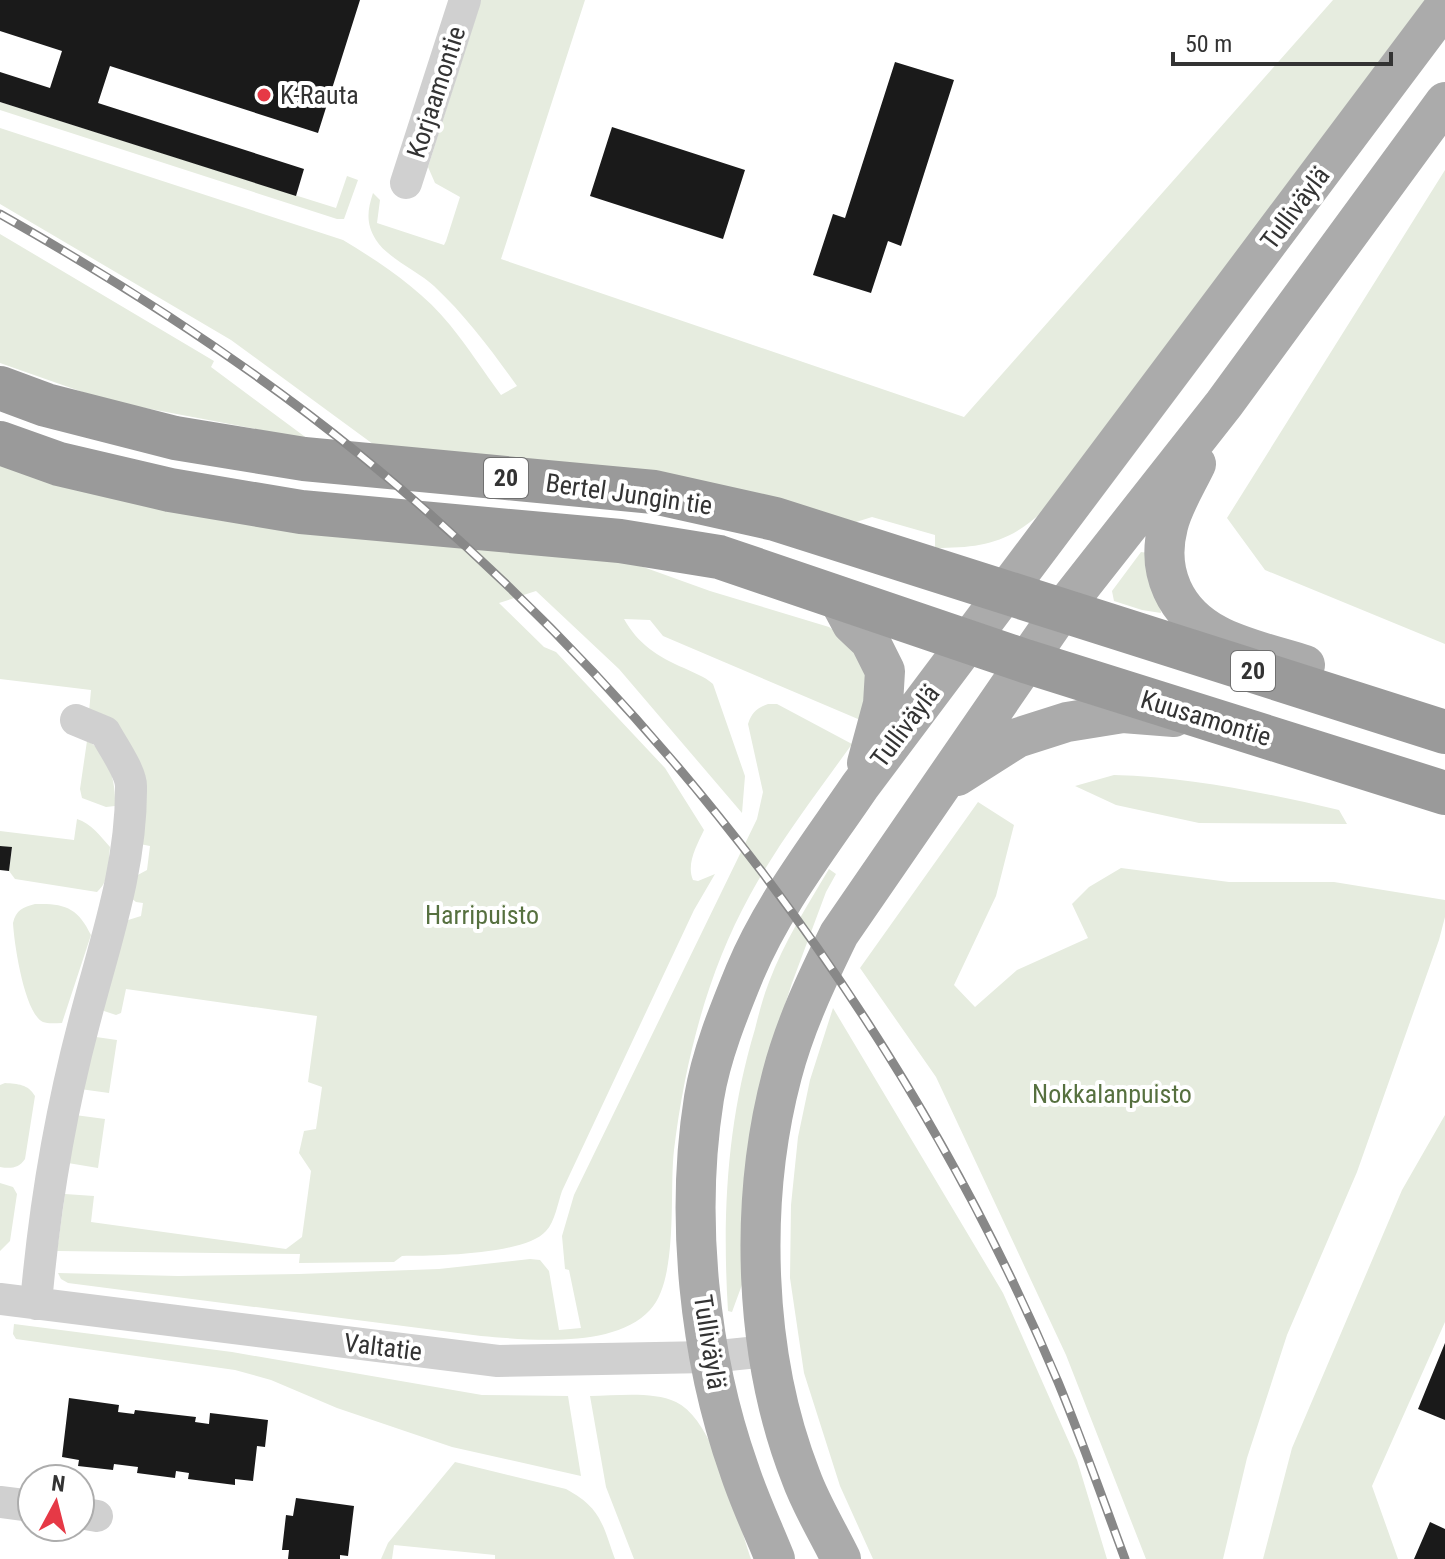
<svg xmlns="http://www.w3.org/2000/svg" width="1445" height="1559" font-family="'Roboto Condensed',sans-serif">
<style>
.green{fill:#e6ecdf}
.building{fill:#1a1a1a}
.lines{fill:none;stroke-linecap:round;stroke-linejoin:round}
.minor{stroke:#d0d0d0;stroke-width:32}
.major{stroke:#ababab;stroke-width:40}
.highway{stroke:#9a9a9a;stroke-width:44}
.rail-casing{stroke:#888;stroke-width:9}
.rail{stroke:#fff;stroke-width:6;stroke-dasharray:18;stroke-linecap:butt}
.poi-dot{fill:#e63946;stroke:#fff;stroke-width:3}
.labels{text-anchor:middle;stroke-width:8;stroke-linejoin:round;paint-order:stroke}
.shield{fill:#fff;stroke:#707070;stroke-width:2}
.shield-label{font-size:24px;font-weight:bold;fill:#333}
.street-label{font-size:26px;fill:#333;stroke:#fff}
.poi-label{font-size:26px;fill:#333;stroke:#fff;text-anchor:start}
.park-label{font-size:26px;fill:#56703f;stroke:#fff}
</style>
<rect width="100%" height="100%" fill="#fff"/>
<path class="green" d="M481 0H585L501 259 964 417 1333 0H1426L1044 510C1010 543 981 548 935 548V535L872 517 853 523 377 447 231 340 0 204V128L343 240C381 263 422 290 450 325 468 347 484 372 501 395L517 386C492 351 466 316 434 286 419 272 386 257 376 240 366 224 367 211 373 193L380 200 377 223 444 245 446 241 460 197 435 183 428 167Z
M0 102 336 208 347 176 358 180 344 219H337L0 110Z
M1445 170V644L1265 570 1227 518Z
M0 234 214 361 211 367 308 439 108 401 0 363Z
M0 461 621 559 710 591 829 627 848 641 869 669 865 722 663 636 650 620 624 619C638 644 658 657 684 668 694 673 704 676 713 684L745 776 742 813 619 669 536 591 499 603 544 647 556 652 665 768 704 830C697 845 686 864 693 880L698 881 715 874 694 910 562 1191C558 1202 555 1222 546 1231 525 1255 434 1256 402 1256L394 1262 299 1263 300 1254 57 1251 65 1194 94 1196 91 1222 286 1249 302 1237 311 1171 299 1153 304 1131 316 1129 322 1087 308 1082 317 1016 126 989 121 1013 116 1015 104 1011 101 1006 125 921 141 916 143 903 136 902 131 898 134 877 147 870 150 846 135 843 141 779 89 712 91 690 0 679Z
M1141 552 1148 553V579L1160 604 1161 613 1142 610 1114 601 1112 591Z
M768 704H777L852 744C817 793 779 842 750 895 707 973 685 1061 674 1150 669 1192 679 1279 650 1310 614 1349 530 1340 481 1336L68 1283 61 1279 58 1273 178 1276 299 1274 439 1269 530 1259 540 1260 549 1271 559 1330 581 1328 569 1270 565 1269 562 1236 574 1195 757 819 763 792 748 724C752 712 757 708 768 704Z
M87 741C109 751 116 783 115 806L106 807 82 798 80 789Z
M1114 775C1191 777 1265 793 1339 810L1347 824 1199 823 1116 805 1075 786Z
M978 802 1014 825 996 896 954 985 975 1007 1017 970 1088 938 1072 904 1089 887 1121 868 1229 882H1334L1445 900V917L1439 940 1357 1172 1287 1335 1247 1458 1223 1559H1146L1066 1355 936 1077 860 968Z
M77 819C91 823 101 837 110 847 108 864 110 881 97 892L15 879 9 871 12 848 0 846V831L74 840Z
M829 869 836 874 826 892 792 983 764 1070 750 1134 744 1199 743 1282 732 1312 728 1311C722 1214 727 1122 755 1029 759 1013 763 997 769 982 784 942 807 906 829 869Z
M35 904C65 903 78 908 91 935L62 1023C56 1023 48 1024 43 1022 24 1013 14 942 13 923 16 910 23 907 35 904Z
M833 1008 1003 1293 1077 1460 1107 1559H873L840 1486 804 1373 790 1278 791 1205 798 1137 810 1080Z
M96 1037 117 1040 109 1093 80 1089Z
M5 1083C18 1084 28 1084 35 1096L25 1159C19 1168 11 1169 0 1167V1085Z
M75 1115 105 1119 98 1168 68 1163Z
M1445 1115V1322L1372 1486 1398 1559H1263L1292 1448 1402 1190Z
M0 1183 13 1187 17 1194 10 1241 0 1251Z
M14 1324 232 1352 482 1395 568 1396 581 1476 452 1447 337 1408 271 1380 235 1370 16 1339 13 1334Z
M590 1396C616 1396 652 1391 676 1402 715 1420 737 1519 751 1559H634L606 1487Z
M455 1462 566 1489C601 1508 602 1523 615 1559H495V1555L394 1545 392 1559H381L388 1543Z"/>
<path class="building" d="M0 0H360L318 133 110 66 98 103 304 169 296 196 0 102V72L50 88 62 51 0 31Z
M895 62 954 80 901 246 888 241 871 293 813 275 833 214 845 218Z
M612 127 745 170 723 239 590 196Z
M0 846 12 847 9 871 0 870Z
M1445 1343V1420L1418 1409Z
M69 1398 119 1405 118 1412 134 1414 135 1410 196 1417 195 1422 209 1424 210 1413 268 1420 265 1447 257 1446 253 1481 235 1479V1485L188 1479 189 1473 176 1471 175 1478 137 1473 138 1467 114 1464 113 1470 78 1466 79 1460 62 1457Z
M296 1498 354 1506 348 1556 340 1555V1559H288L289 1550H282L286 1515 293 1516Z
M1430 1522 1445 1529V1559H1414Z"/>
<g class="lines">
<path class="minor" d="M406 183 465 0
M0 1299 498 1361 709 1357 767 1351
M36 1304C44 1210 60 1114 84 1023 104 945 132 868 131 786 131 772 112 745 105 732L76 720
M0 1502 32 1506
M80 1513 97 1516"/>
<path class="major" d="M1196 464C1187 483 1173 505 1168 526 1156 572 1175 613 1217 635 1243 649 1277 656 1305 665
M837 596 852 624 870 641 885 671 883 704 867 763
M957 776 1017 738 1067 722 1123 713 1174 717
M775 1559C763 1529 749 1500 739 1469 699 1356 685 1217 704 1098 711 1055 729 1011 745 972 773 905 820 845 860 786L1445 6
M841 1559C828 1532 811 1505 801 1477 753 1355 749 1200 782 1075 795 1025 817 979 839 934L1062 610 1224 404 1445 102"/>
<path class="highway" d="M0 388 46 405 175 438 304 459 654 492 775 519 1445 732
M0 443 59 464 170 490 301 512 620 541 719 557 1025 661 1445 793"/>
<defs>
<path id="rail" d="M0 214C125 285 247 363 359 454 660 699 907 1024 1058 1382 1082 1440 1103 1500 1125 1559"/>
</defs>
<use href="#rail" class="rail-casing"/>
<use href="#rail" class="rail"/>
</g>
<circle class="poi-dot" cx="264" cy="95" r="8"/>
<g class="labels">
<g class="shield">
<rect x="484" y="458" width="44" height="40" rx="6"/>
<rect x="1231" y="651" width="44" height="40" rx="6"/>
</g>
<g class="shield-label">
<text x="506" y="486">20</text>
<text x="1253" y="679">20</text>
</g>
<g class="street-label">
<text transform="translate(436 92) rotate(-72)" y="9">Korjaamontie</text>
<text transform="translate(1295 208) rotate(-53)" y="9">Tulliväylä</text>
<text transform="translate(629 494) rotate(8)" y="9">Bertel Jungin tie</text>
<text transform="translate(1206 718) rotate(17)" y="9">Kuusamontie</text>
<text transform="translate(905 726) rotate(-53)" y="9">Tulliväylä</text>
<text transform="translate(710 1342) rotate(81)" y="9">Tulliväylä</text>
<text transform="translate(383 1347) rotate(7)" y="9">Valtatie</text>
</g>
<g class="poi-label">
<text x="280" y="104">K-Rauta</text>
</g>
<g class="park-label">
<text x="482" y="924">Harripuisto</text>
<text x="1112" y="1103">Nokkalanpuisto</text>
</g>
</g>
<g transform="translate(56 1503) rotate(7)"><circle r="38" fill="#ffffff" stroke="#adadad" stroke-width="2"/>
<path d="M0-6L14 30L0 20L-14 30Z" fill="#e63946"/>
<text y="-12" font-size="22" font-weight="bold" text-anchor="middle" fill="#333333">N</text>
</g>
<path d="M1173 52v12h218v-12" fill="none" stroke="#333333" stroke-width="4"/>
<text x="1185" y="52" font-size="24" fill="#333333" stroke="#ffffff" stroke-width="6" paint-order="stroke">50 m</text>
</svg>
